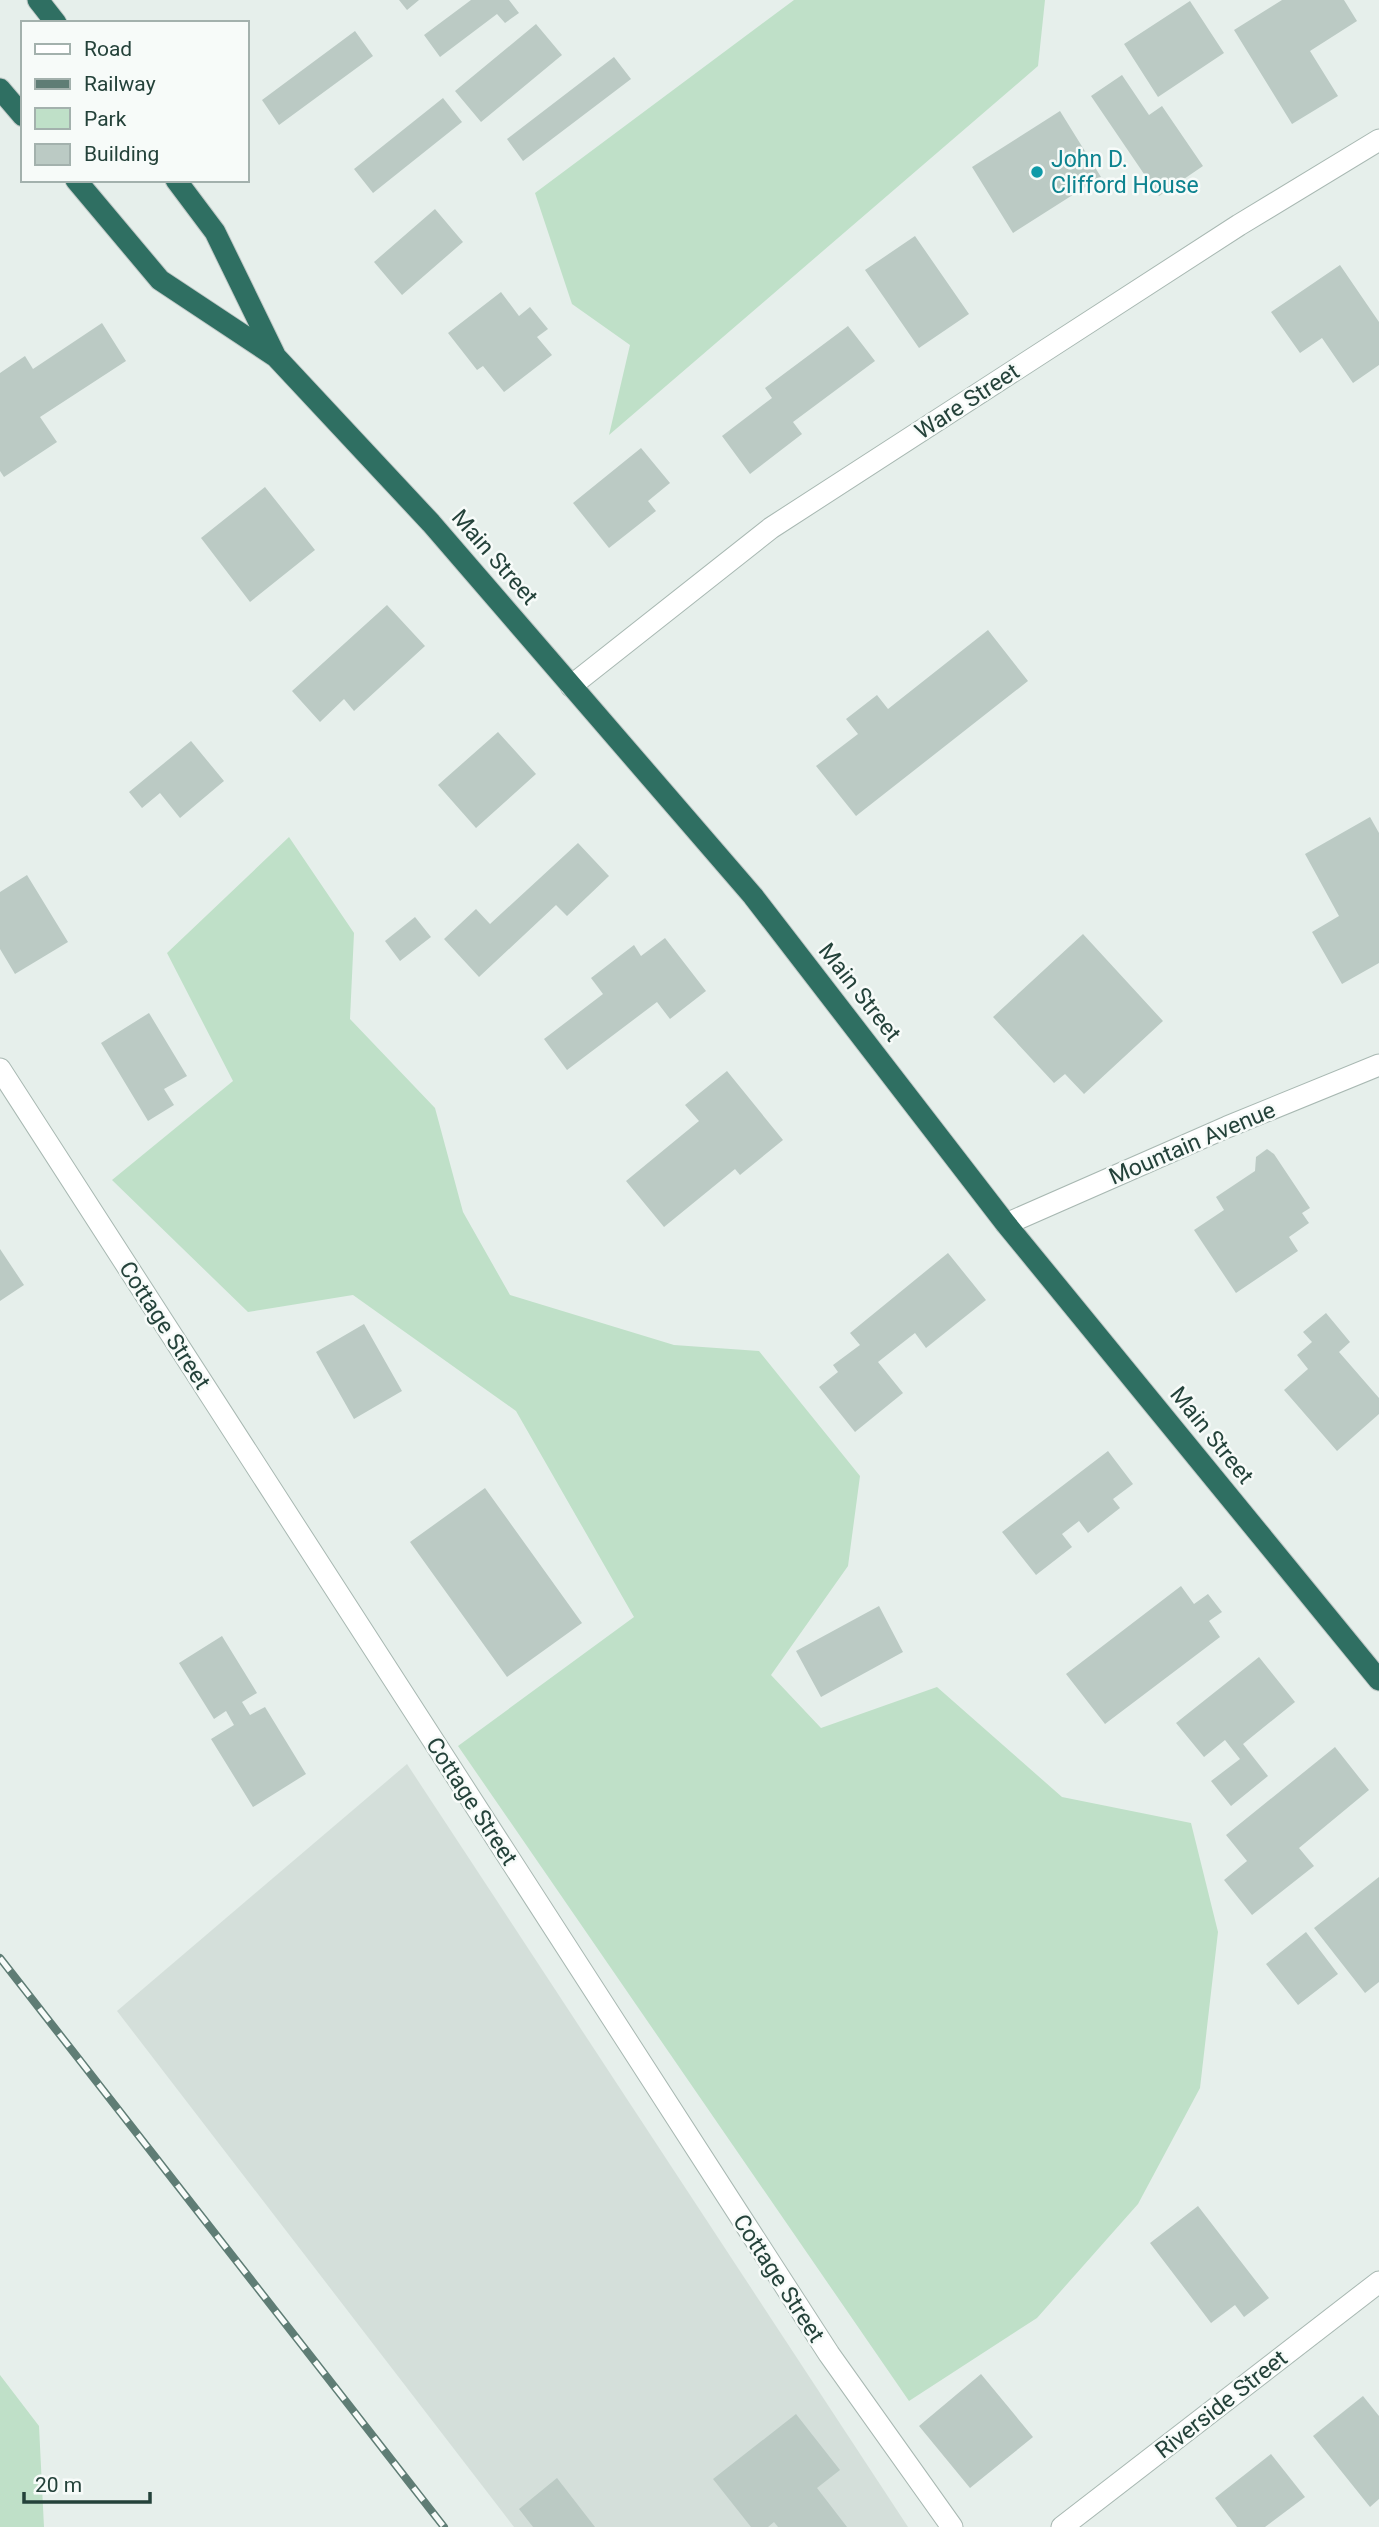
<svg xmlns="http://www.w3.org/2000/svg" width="1379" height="2527" font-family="Roboto,sans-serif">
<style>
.built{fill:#d4dfda}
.green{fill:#bfe0c8}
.building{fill:#bbcac4}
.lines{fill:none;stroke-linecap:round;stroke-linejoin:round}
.minor-casing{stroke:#a8b8b2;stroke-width:23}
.highway-casing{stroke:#c2cac8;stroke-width:23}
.minor{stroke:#fff;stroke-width:21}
.highway{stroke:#2f6f62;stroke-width:21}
.rail-casing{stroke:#5f7d75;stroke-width:8}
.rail{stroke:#f7fbf9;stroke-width:5;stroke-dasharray:16;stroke-linecap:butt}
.culture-dot{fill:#0f9aa8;stroke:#f7fbf9;stroke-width:2.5}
.labels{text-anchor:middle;stroke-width:5;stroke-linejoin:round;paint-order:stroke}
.culture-label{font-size:23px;fill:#0d838f;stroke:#f7fbf9;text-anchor:start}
.street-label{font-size:23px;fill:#24423a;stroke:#f7fbf9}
</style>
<rect width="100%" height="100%" fill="#e6efeb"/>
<path class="built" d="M407 1764 908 2527H514L117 2011Z"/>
<path class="green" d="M794 0H1045L1038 66 609 435 630 345 572 304 535 193Z
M289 837 354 933 350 1019 435 1108 463 1212 510 1295 674 1345 759 1351 860 1476 848 1566 771 1675 821 1728 937 1687 1062 1797 1191 1823 1218 1932 1200 2088 1138 2204 1037 2318 909 2401 458 1746 634 1617 516 1411 353 1295 248 1312 112 1180 233 1081 167 953Z
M0 2375 39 2426 44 2527H0Z"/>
<path class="building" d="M399 0H419L407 10Z
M471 0H509L519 13 505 23 497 14 440 57 424 35Z
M1282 0H1344L1357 21 1310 51 1338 96 1292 124 1234 30Z
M1190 1 1224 53 1158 97 1124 44Z
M536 24 562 55 481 122 455 91Z
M355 31 373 56 279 125 262 100Z
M614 57 631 79 523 161 507 139Z
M1122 75 1149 115 1162 106 1203 166 1159 196 1091 96Z
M443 98 462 122 373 193 354 169Z
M1060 111 1101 177 1013 233 972 167Z
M435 209 463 242 402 295 374 262Z
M915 236 969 314 919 348 865 270Z
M1340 265 1379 322V365L1353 383 1322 338 1300 353 1271 312Z
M501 292 519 316 530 307 548 329 537 337 552 355 504 392 483 366 477 370 448 333Z
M102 323 126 361 40 417 57 442 4 477 0 471V373L25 356 33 369Z
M848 326 875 361 793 422 802 434 750 474 722 436 772 398 765 388Z
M641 448 670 483 648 501 656 511 609 548 573 503Z
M265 487 315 550 250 602 201 538Z
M387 605 425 646 354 711 344 699 320 722 292 691Z
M988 630 1028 681 856 816 816 766 858 734 846 719 877 695 888 709Z
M498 732 536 774 476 828 438 785Z
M191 741 224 781 180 818 160 793 142 808 129 792Z
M1370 817 1379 833V963L1342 984 1312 932 1339 916 1305 854Z
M578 843 609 876 567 916 556 905 479 977 444 939 476 909 490 924Z
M27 875 68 942 15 974 0 949V892Z
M415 917 431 937 400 961 385 941Z
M1083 934 1163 1021 1084 1094 1065 1074 1054 1083 993 1017Z
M665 938 706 991 670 1019 657 1002 567 1070 544 1039 603 994 591 978 634 945 641 956Z
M149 1013 187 1076 164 1089 174 1105 148 1121 101 1043Z
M727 1071 783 1140 740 1175 735 1169 664 1227 626 1181 699 1121 685 1105Z
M1267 1149 1274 1154 1310 1208 1302 1213 1309 1223 1289 1237 1298 1251 1236 1293 1194 1230 1224 1210 1216 1197 1255 1171 1256 1157Z
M0 1249 24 1285 0 1301Z
M948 1253 986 1300 926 1348 915 1333 878 1362 903 1393 855 1432 819 1387 838 1372 833 1365 860 1345 850 1333Z
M1326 1313 1350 1342 1339 1352 1379 1398V1414L1337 1451 1284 1390 1308 1369 1297 1355 1312 1342 1303 1332Z
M364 1324 402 1391 354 1419 316 1352Z
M1108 1451 1133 1484 1113 1499 1120 1508 1088 1533 1079 1521 1062 1534 1072 1547 1036 1575 1002 1532Z
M485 1488 582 1623 507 1677 410 1542Z
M1181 1586 1194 1604 1208 1594 1222 1612 1209 1621 1220 1637 1105 1724 1066 1674Z
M879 1606 903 1652 821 1697 796 1651Z
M222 1636 257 1693 242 1702 250 1715 265 1707 306 1774 253 1807 211 1739 234 1725 226 1711 214 1719 179 1663Z
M1259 1657 1295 1702 1243 1744 1268 1776 1231 1806 1211 1781 1240 1759 1225 1740 1204 1757 1176 1723Z
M1335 1747 1369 1790 1299 1848 1314 1866 1252 1915 1224 1880 1247 1861 1226 1835Z
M1379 1877V1982L1365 1993 1314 1928Z
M1306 1932 1338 1974 1298 2005 1266 1964Z
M1198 2206 1269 2298 1244 2317 1235 2305 1211 2323 1150 2243Z
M981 2374 1033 2437 970 2488 919 2426Z
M1363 2396 1379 2416V2499L1370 2507 1313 2436Z
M796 2414 840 2470 817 2488 847 2527H778L774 2522 768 2527H751L713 2479Z
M1271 2454 1305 2497 1265 2527H1237L1215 2498Z
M557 2478 595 2527H533L519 2509Z"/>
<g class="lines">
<defs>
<path id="minor" d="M571 686 771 528 1239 225 1379 140
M0 1069 829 2354 952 2527
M1006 1224 1227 1127 1379 1065
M1062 2527 1379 2282"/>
<path id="highway" d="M38 0 56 23
M0 89 23 116
M76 180 160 280 276 357 431 523 753 896 1006 1224 1379 1680
M176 180 215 232 275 355"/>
</defs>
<use href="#minor" class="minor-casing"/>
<use href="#highway" class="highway-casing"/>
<use href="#minor" class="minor"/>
<use href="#highway" class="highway"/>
<defs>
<path id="rail" d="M0 1958 444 2527"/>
</defs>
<use href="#rail" class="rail-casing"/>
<use href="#rail" class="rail"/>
</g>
<circle class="culture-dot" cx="1037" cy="172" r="7"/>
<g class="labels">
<g class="culture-label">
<text x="1051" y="167">John D.<tspan x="1051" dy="26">Clifford House</tspan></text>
</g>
<g class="street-label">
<text transform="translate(967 401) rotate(-33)" y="8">Ware Street</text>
<text transform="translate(495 557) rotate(49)" y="8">Main Street</text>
<text transform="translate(860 992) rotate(52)" y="8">Main Street</text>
<text transform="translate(1192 1143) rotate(-23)" y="8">Mountain Avenue</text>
<text transform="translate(165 1325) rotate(57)" y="8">Cottage Street</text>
<text transform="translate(1212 1435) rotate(51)" y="8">Main Street</text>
<text transform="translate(472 1801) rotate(57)" y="8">Cottage Street</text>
<text transform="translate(779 2278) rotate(57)" y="8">Cottage Street</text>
<text transform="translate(1221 2404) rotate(-38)" y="8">Riverside Street</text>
</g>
</g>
<rect x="21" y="21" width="228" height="161" fill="#f7fbf9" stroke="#a3b1ad" stroke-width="2"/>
<rect x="35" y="44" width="35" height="10" fill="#ffffff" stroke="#a3b1ad" stroke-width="2"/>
<text x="84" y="56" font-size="21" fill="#24423a">Road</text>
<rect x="35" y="79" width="35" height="10" fill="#5f7d75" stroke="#a3b1ad" stroke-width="2"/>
<text x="84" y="91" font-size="21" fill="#24423a">Railway</text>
<rect x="35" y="108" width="35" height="21" fill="#bfe0c8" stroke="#a3b1ad" stroke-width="2"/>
<text x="84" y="126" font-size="21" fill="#24423a">Park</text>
<rect x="35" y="144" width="35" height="21" fill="#bbcac4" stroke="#a3b1ad" stroke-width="2"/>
<text x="84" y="161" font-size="21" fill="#24423a">Building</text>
<path d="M24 2492v10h126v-10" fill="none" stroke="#24423a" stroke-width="3.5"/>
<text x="35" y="2492" font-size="21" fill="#24423a" stroke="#f7fbf9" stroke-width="5" paint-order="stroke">20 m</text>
</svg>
